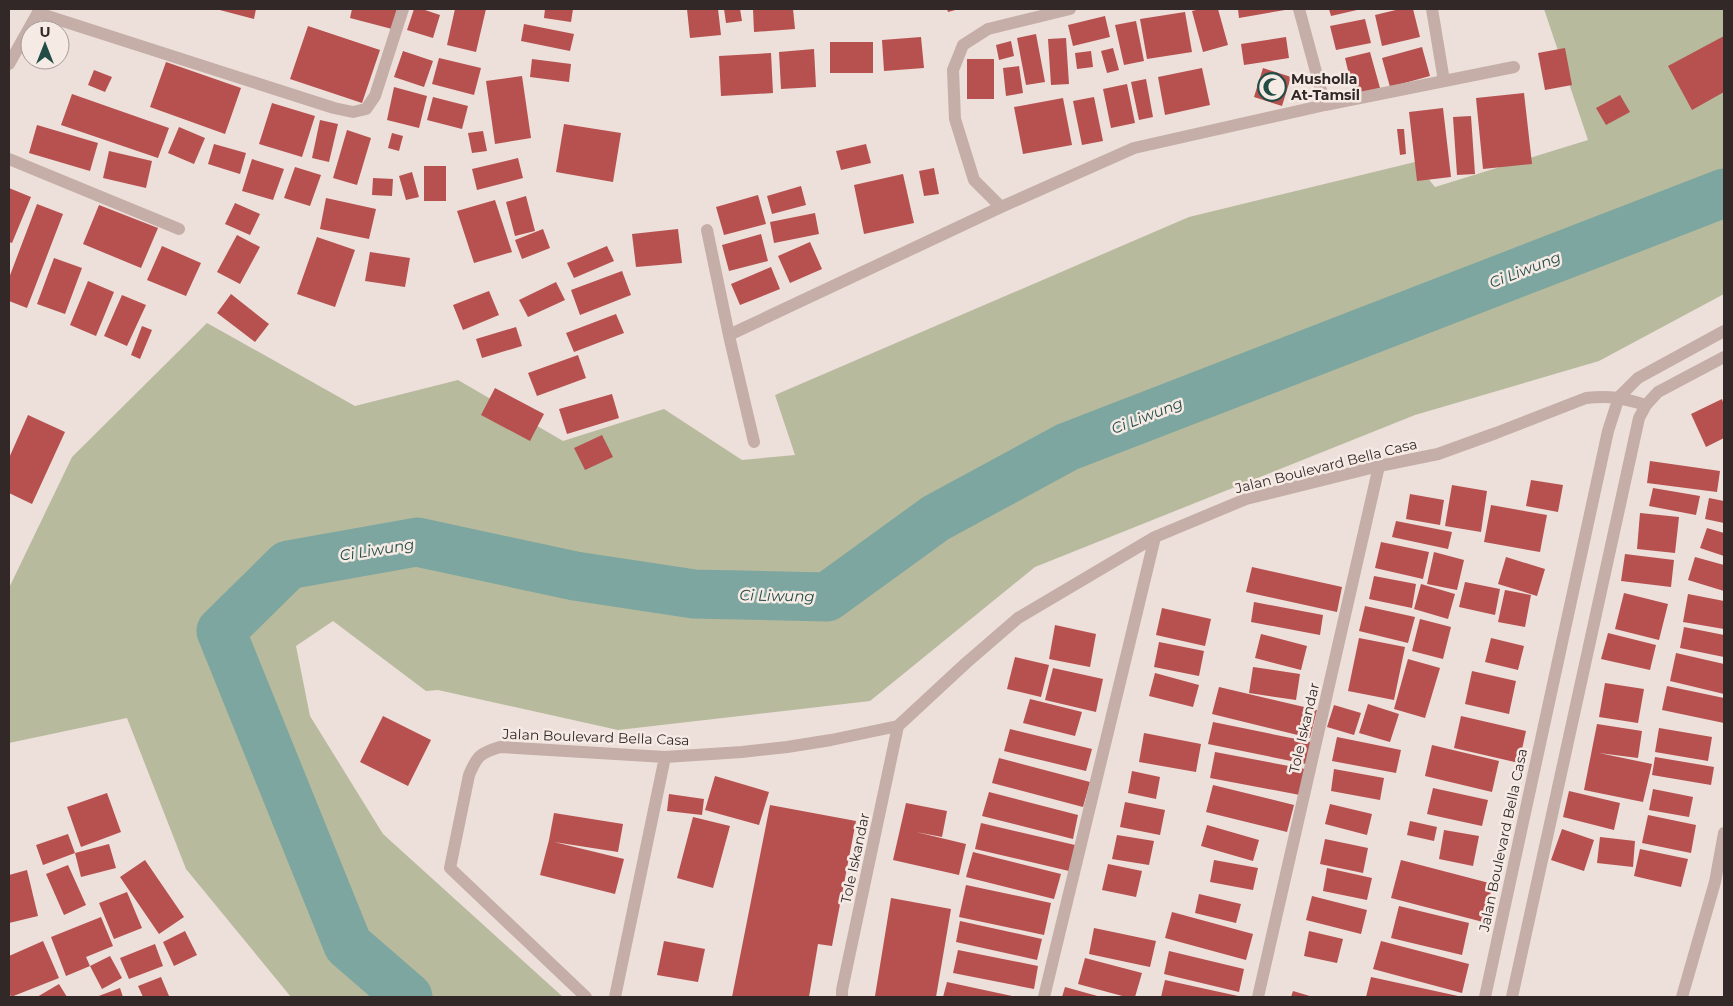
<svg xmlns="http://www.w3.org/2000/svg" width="1733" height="1006" font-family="Montserrat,sans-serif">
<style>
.green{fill:#b7ba9c}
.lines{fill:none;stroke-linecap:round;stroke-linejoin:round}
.river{stroke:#7ca69f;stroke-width:49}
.building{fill:#b6514f}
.minor{stroke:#c4aea7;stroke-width:12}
.labels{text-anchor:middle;stroke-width:5;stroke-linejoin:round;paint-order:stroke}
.poi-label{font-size:14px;font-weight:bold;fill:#312827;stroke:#f6eae5;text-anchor:start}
.street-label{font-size:14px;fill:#312827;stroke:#f6eae5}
.water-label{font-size:15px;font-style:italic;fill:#224d46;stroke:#f6eae5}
</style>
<rect width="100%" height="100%" fill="#eddfda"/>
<path class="green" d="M1544 9H1724V294L1599 361 1415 415 1035 567 870 701 618 730 438 690 426 691 333 621 296 646 310 716 383 834 563 997H291L186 869 127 718 9 743V588L72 457 207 323 355 406 458 380 563 441 664 409 742 460 795 455 775 395 1189 217 1415 162 1435 187 1588 140Z"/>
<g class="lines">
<path class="river" d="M408 997 348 945 221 631 288 565 417 542 575 576 694 594 827 597 936 518 1067 447 1724 193"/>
</g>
<path class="building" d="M216 9H256L254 19Z
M352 9H397L392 29 350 18Z
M414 9H422L440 15 433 38 407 30Z
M455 9H486L476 52 447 45Z
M545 9H573L571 22 544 18Z
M687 9H718L721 35 690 38Z
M724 9H740L742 21 726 23Z
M753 9H793L795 29 754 32Z
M947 9H959L948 12Z
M1200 9H1218L1228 45 1203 52 1192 11Z
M1238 9H1284L1285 10 1239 18Z
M1329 9H1357V10L1331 16Z
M1400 9H1413L1420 37 1382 46 1375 15Z
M1185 12 1192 52 1147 59 1140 19Z
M1105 16 1110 37 1073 46 1068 25Z
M1365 19 1371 43 1336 50 1330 26Z
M1136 21 1144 61 1124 65 1115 25Z
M524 24 574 34 570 51 521 41Z
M308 26 380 50 362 103 290 79Z
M1036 34 1045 82 1026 85 1017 38Z
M1724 36V92L1692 110 1668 66Z
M921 37 924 68 884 71 882 40Z
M1286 37 1289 58 1244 65 1241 44Z
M1066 38 1069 84 1051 85 1048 39Z
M1011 41 1014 56 999 60 996 45Z
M830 42H873V73H830Z
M1422 47 1430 76 1390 87 1382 58Z
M1113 48 1119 70 1107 73 1101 51Z
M1565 48 1572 85 1545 90 1538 53Z
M814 49 816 87 781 89 779 52Z
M403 51 433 61 424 87 394 77Z
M1091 51 1093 67 1077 69 1075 53Z
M1370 52 1380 88 1354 95 1345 58Z
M771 53 773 93 721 96 719 56Z
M439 58 481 68 474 95 432 84Z
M532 59 571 64 569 82 530 77Z
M967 59H994V99H967Z
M166 62 241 88 225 134 150 107Z
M1019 66 1023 93 1006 96 1003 68Z
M1202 68 1210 105 1165 115 1158 77Z
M1263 68 1291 77 1282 106 1254 97Z
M94 70 112 77 105 92 88 85Z
M522 76 531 138 495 144 486 81Z
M1146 79 1153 117 1139 120 1131 82Z
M1127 84 1135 123 1111 128 1103 89Z
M394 87 427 96 419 128 387 120Z
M1524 93 1532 164 1483 169 1476 98Z
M72 94 169 128 158 158 61 125Z
M1620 95 1630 112 1606 125 1596 108Z
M433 97 468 106 462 129 427 120Z
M1094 97 1103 141 1082 145 1073 101Z
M1063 98 1072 145 1023 154 1014 107Z
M272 103 315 116 302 157 259 144Z
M1443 108 1451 177 1417 181 1409 112Z
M1471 116 1475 174 1457 175 1453 117Z
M320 120 338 124 329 162 312 158Z
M564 124 621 133 613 182 556 172Z
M37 125 98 143 90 171 29 153Z
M179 127 205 138 194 164 168 153Z
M1397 129H1404L1406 154 1400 155Z
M347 130 371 138 357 185 333 178Z
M483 131 487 151 472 153 468 133Z
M392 133 403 136 399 151 388 148Z
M214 144 246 153 240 174 208 164Z
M866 144 871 163 841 170 836 151Z
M109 151 152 161 146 188 103 178Z
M518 158 523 178 477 190 472 169Z
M252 159 284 169 273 200 242 191Z
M424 166H446V201H424Z
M295 167 321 175 310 206 284 198Z
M934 168 939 194 924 196 919 171Z
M412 172 419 197 406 200 399 176Z
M903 174 914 223 864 234 854 185Z
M373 178 393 179 392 196 372 195Z
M801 186 806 205 772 214 767 196Z
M9 188 31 197 12 243 9 242Z
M758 195 766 224 724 235 716 207Z
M526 196 535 231 515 236 506 202Z
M326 198 376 209 369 239 320 229Z
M495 200 512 252 474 263 457 211Z
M235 203 260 214 250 235 225 224Z
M37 204 63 214 27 308 9 301V278Z
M99 205 158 228 141 268 83 244Z
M815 213 819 234 774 243 770 222Z
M543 229 550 248 522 259 515 240Z
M678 229 682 263 636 267 632 234Z
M761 234 768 261 729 271 722 245Z
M237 235 260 247 240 284 217 272Z
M317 237 355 250 335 307 297 294Z
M810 242 822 269 790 283 778 256Z
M162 246 201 263 186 296 147 280Z
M607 246 614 261 574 278 567 263Z
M370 252 410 258 405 287 365 281Z
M54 258 82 268 65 314 37 304Z
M771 267 780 289 740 305 731 284Z
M622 271 631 295 580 315 571 290Z
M88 281 114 292 96 336 70 325Z
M556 282 565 300 528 317 519 300Z
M489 291 499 315 463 330 453 305Z
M231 294 269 324 255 342 217 313Z
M122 295 146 305 127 346 104 336Z
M616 314 624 333 574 352 566 333Z
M142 326 152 330 140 359 131 355Z
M516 327 522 346 482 358 476 339Z
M578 355 586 378 537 396 528 373Z
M495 388 544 414 530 441 481 415Z
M612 394 619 418 567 434 559 409Z
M1722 399 1724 405V438L1706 447 1691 414Z
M28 415 65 432 32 504 9 493V458Z
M602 435 613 457 585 470 574 448Z
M1650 461 1720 471 1717 492 1647 483Z
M1531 480 1563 485 1558 512 1526 506Z
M1452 485 1487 491 1481 532 1445 526Z
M1653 488 1700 496 1696 515 1649 506Z
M1410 494 1444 500 1440 525 1406 519Z
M1709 498 1724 501V523L1705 519Z
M1491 505 1547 515 1540 552 1484 542Z
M1640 513 1679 517 1675 553 1637 549Z
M1396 521 1452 532 1448 549 1392 537Z
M1707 528 1724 533V556L1700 548Z
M1381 542 1429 552 1423 579 1375 568Z
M1434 552 1464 560 1457 590 1427 584Z
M1625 554 1674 560 1671 587 1621 581Z
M1506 557 1545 569 1537 596 1498 584Z
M1695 557 1724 565V591L1688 580Z
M1252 567 1342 587 1337 612 1246 592Z
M1374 576 1416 584 1412 608 1369 599Z
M1465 582 1500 589 1495 615 1459 607Z
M1421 584 1455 594 1448 619 1414 609Z
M1505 590 1531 595 1525 627 1498 622Z
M1624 593 1668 604 1659 640 1615 629Z
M1688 594 1724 601V629L1683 622Z
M1254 602 1323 615 1320 635 1251 622Z
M1365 606 1415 617 1408 643 1359 631Z
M1162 608 1211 619 1205 646 1156 635Z
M1420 619 1451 627 1443 659 1412 651Z
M1055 625 1096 634 1090 667 1049 659Z
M1684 627 1724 635V657L1680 648Z
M1608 633 1656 645 1650 670 1601 659Z
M1261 634 1307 646 1301 670 1255 658Z
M1359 638 1405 647 1394 700 1348 691Z
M1491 638 1524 646 1518 670 1485 662Z
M1159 642 1204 651 1199 676 1154 667Z
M1676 653 1724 664V694L1670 681Z
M1015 657 1049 665 1041 697 1007 689Z
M1408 659 1440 668 1425 718 1394 709Z
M1253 667 1300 674 1296 700 1249 693Z
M1053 668 1103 679 1096 712 1045 700Z
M1472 671 1516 681 1509 714 1465 704Z
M1155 673 1199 685 1193 707 1149 696Z
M1605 683 1644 689 1638 723 1599 717Z
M1667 686 1724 698V723L1662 710Z
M1219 687 1317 710 1310 738 1212 714Z
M1030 699 1082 712 1075 736 1023 723Z
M1368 704 1399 714 1390 742 1359 733Z
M1334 705 1361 713 1354 735 1327 727Z
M383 716 431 740 408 786 360 762Z
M1461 716 1526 731 1519 763 1454 748Z
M1213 722 1311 742 1306 764 1208 744Z
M1597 724 1642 731 1638 758 1599 753 1652 764 1643 802 1584 790Z
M1659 728 1712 737 1708 761 1655 752Z
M1010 729 1092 749 1086 771 1004 751Z
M1144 733 1201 744 1196 772 1139 762Z
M1337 737 1401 750 1396 773 1332 761Z
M1432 745 1499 761 1492 792 1425 776Z
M1215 752 1305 769 1300 795 1210 778Z
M1655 757 1714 767 1711 785 1652 775Z
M999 758 1090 782 1083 807 992 783Z
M1334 769 1384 778 1380 800 1331 791Z
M1132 771 1160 777 1156 799 1128 793Z
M715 776 769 792 759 825 705 810Z
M1213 785 1294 805 1287 832 1206 812Z
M1433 788 1488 800 1482 826 1427 814Z
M1653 789 1693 797 1689 817 1649 810Z
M1569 791 1620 803 1614 830 1563 817Z
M989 792 1078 815 1073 839 982 816Z
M107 793 121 832 81 847 67 807Z
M669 794 704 799 702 815 667 811Z
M1125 802 1165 810 1160 835 1120 827Z
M906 803 947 811 942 837 916 832 966 844 959 875 893 860Z
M1330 804 1372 814 1367 835 1325 824Z
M770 805 856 821 832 946 818 944 809 997H732Z
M554 813 623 824 618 852 554 842 624 859 615 894 540 875 549 840Z
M1648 815 1696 825 1691 853 1642 843Z
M693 817 730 826 713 888 677 878Z
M1410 821 1437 827 1434 841 1407 835Z
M981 823 1075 845 1069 871 975 849Z
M1207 825 1259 840 1253 861 1201 846Z
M1562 829 1594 840 1584 871 1551 860Z
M1444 830 1479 836 1473 866 1439 859Z
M68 834 75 853 43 865 36 845Z
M1117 835 1154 841 1149 865 1112 859Z
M1600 837 1635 841 1633 867 1597 863Z
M1325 839 1368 848 1363 873 1320 864Z
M109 844 116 868 81 877 75 853Z
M1640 849 1688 859 1681 887 1634 876Z
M973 852 1061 874 1054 899 966 877Z
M145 860 184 917 159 934 120 877Z
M1214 860 1258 868 1253 890 1210 882Z
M1401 860 1493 884 1483 922 1391 898Z
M1108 864 1142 871 1136 897 1102 890Z
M68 865 86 905 64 915 46 874Z
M1327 868 1372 878 1367 900 1323 891Z
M27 870 38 916 9 923V875Z
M966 885 1051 903 1044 935 959 917Z
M127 892 142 928 114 939 99 903Z
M1199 894 1241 904 1236 923 1195 913Z
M1312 896 1367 910 1361 934 1306 920Z
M891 898 951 909 936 997H885L875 996Z
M1399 906 1469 923 1462 955 1391 938Z
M1172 912 1253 934 1246 960 1165 938Z
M101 917 113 946 86 957 90 966 110 956 122 978 102 989 90 966 66 976 51 937Z
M960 921 1042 939 1037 960 956 942Z
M1094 928 1156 941 1150 967 1089 954Z
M185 931 197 955 174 966 163 942Z
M1309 931 1343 939 1337 963 1304 956Z
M43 941 59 978 11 997 9 992V956Z
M664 941 705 949 698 982 657 975Z
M1381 941 1469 964 1462 993 1373 969Z
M155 944 163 966 129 979 120 958Z
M958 950 1038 966 1034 989 953 973Z
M1169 951 1244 969 1239 992 1164 974Z
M1085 958 1142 973 1135 997H1126L1078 984Z
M161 977 169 996 143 997 138 986Z
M1371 977 1458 996V997H1366Z
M1165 980 1238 996V997H1161Z
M947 982 1012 996V997H943Z
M59 984 67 997H37Z
M1065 987 1101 997H1062Z
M120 988 123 997H96Z
M1293 991 1313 997H1291Z"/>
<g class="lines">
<path class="minor" d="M1299 9 1325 105
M1432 9 1444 81
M38 13 334 108 353 112 366 109 375 96 403 9
M9 64 40 9
M9 159 179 229
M1001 207 974 180 955 119 953 70 963 45 988 29 1070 9
M707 230 730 340 754 442
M729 335 1001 207 1134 148 1325 105 1514 67
M586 997 450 868 469 775C477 756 480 753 500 747L665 757 742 752 787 747 831 740 898 726 966 663 1018 618 1155 537 1246 499 1379 466 1438 454 1496 433 1586 398C1611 395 1622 398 1646 405
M615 997 665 757
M842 997V990L898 726
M1044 997 1155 537
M1258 997 1379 466
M1485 997 1608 431 1619 397 1638 378 1724 331
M1512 997 1639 418 1646 405 1658 392 1724 357
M1682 997 1715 882 1724 833"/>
</g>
<defs>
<symbol id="mosque-ring" viewBox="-11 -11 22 22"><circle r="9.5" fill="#f6eae5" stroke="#224d46" stroke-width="1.5"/><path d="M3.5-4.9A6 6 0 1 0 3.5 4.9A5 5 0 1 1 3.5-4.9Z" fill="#224d46"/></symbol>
</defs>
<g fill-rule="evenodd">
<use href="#mosque-ring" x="1256" y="71" width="32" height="32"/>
</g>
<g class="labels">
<g class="poi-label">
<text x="1291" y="84">Musholla<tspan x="1291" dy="16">At-Tamsil</tspan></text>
</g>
<g class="street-label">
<text transform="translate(1326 466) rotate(-14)" y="5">Jalan Boulevard Bella Casa</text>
<text transform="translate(1304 728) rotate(-77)" y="5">Tole Iskandar</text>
<text transform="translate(596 737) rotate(2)" y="5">Jalan Boulevard Bella Casa</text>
<text transform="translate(1503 840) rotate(-78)" y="5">Jalan Boulevard Bella Casa</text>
<text transform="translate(855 858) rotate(-78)" y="5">Tole Iskandar</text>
</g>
<g class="water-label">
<text transform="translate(1525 270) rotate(-21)" y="5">Ci Liwung</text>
<text transform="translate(1147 416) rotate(-21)" y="5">Ci Liwung</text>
<text transform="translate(377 550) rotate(-9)" y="5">Ci Liwung</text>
<text transform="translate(777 596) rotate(1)" y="5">Ci Liwung</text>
</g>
</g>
<rect width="1733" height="1006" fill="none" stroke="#312827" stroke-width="20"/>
<g transform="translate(45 45)"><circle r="24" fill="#f6eae5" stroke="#a79c99"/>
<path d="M0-4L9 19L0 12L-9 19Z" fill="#224d46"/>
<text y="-8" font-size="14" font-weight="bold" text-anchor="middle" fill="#312827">U</text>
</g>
</svg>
